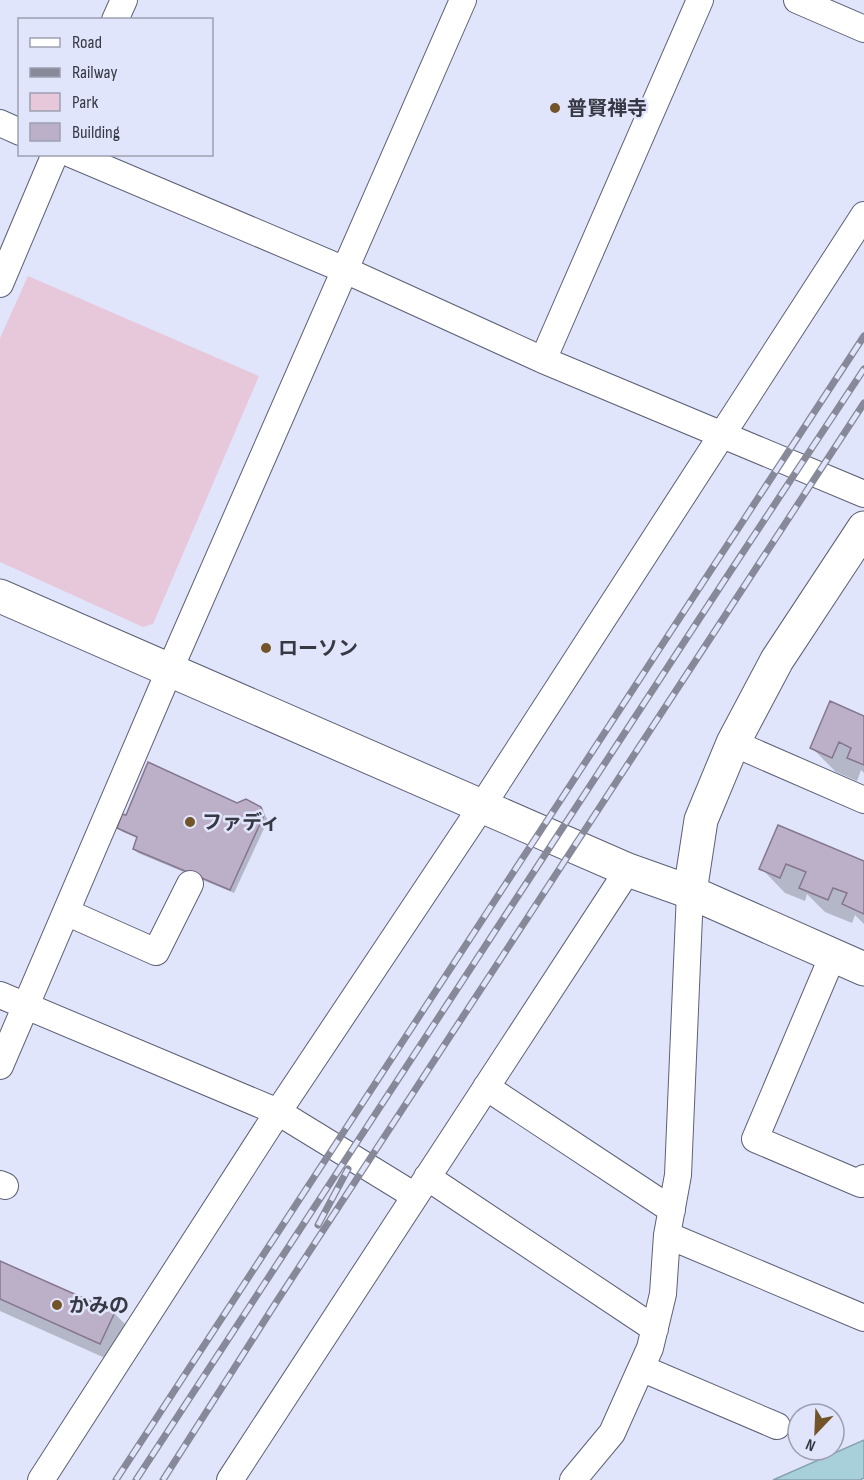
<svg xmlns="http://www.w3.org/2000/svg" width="864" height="1480" font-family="'Sofia Sans Condensed','Noto Sans JP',sans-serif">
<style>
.green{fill:#e7c8db}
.water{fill:#a7d0db;stroke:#85a2ad;stroke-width:1.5}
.shadow{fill:#0003}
.building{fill:#bcafc8;stroke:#84778e;stroke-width:1.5}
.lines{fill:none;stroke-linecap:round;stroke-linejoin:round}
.street-casing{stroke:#5d6077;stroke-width:28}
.secondary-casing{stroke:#5d6077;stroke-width:35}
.street{stroke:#fff;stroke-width:26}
.secondary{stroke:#fff;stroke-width:33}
.rail-casing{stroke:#878999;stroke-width:7}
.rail{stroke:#e1e5fb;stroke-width:4.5;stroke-dasharray:14;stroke-linecap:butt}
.poi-dot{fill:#735429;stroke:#e1e5fb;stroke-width:2}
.labels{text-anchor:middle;stroke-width:5;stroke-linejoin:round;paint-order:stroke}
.poi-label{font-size:20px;font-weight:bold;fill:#373843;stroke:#e1e5fb;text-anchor:start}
</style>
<rect width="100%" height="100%" fill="#e1e5fb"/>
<path class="green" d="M28 276 259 376 153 624 143 627 0 562V338Z"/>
<path class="water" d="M864 1440V1478L860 1480H773Z"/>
<path class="shadow" d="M864 717V773L861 770 857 781 836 772 812 748Z
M237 804 260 808 268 820 234 893 138 853 134 849 138 838 123 832 118 828Z
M779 827 864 863V924L855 915 852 923 825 912 807 894 805 901 785 893 761 868Z
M0 1262 114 1313 138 1337 125 1367 0 1311Z"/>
<path class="building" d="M830 701 864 716V765L847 758 851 748 839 742 832 758 810 748Z
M148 762 237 803 246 799 261 807 264 815 230 890 133 849 137 837 117 828 122 814 126 815Z
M778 825 864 861V914L842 904 847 893 833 888 828 900 799 888 806 872 786 864 780 878 759 869Z
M0 1261 115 1312 100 1344 0 1299Z"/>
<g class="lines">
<defs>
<path id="street" d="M797 0 864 29
M115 20 124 0
M0 123 20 132
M71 154 345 270 543 360 864 494
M0 284 55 154
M543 360 700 0
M733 743 864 800
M66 912 156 952 190 884
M833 955 755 1139 861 1184 864 1178
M0 995 278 1112 415 1196
M0 1066 170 669 463 0
M486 1087 672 1210
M427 1177 655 1329
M0 1184 5 1186
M667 1235 864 1318
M641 1368 777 1426
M41 1480 278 1112 482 806 864 215
M230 1480 628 870
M573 1480 612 1433 650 1348 663 1294 667 1235 678 1175 690 892"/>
<path id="secondary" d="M0 596 628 870 690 892 864 969
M690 892 701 820 733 743 777 660 864 528"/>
</defs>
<use href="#street" class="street-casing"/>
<use href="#secondary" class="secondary-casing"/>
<use href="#street" class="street"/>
<use href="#secondary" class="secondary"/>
<defs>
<path id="rail" d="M318 1225 348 1169
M116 1480 864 336
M136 1480 724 581 864 369
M163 1480 277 1301 864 403"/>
</defs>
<use href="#rail" class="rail-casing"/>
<use href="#rail" class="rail"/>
</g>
<g class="poi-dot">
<circle cx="555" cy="108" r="6"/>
<circle cx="266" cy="648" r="6"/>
<circle cx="190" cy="822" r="6"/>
<circle cx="57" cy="1305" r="6"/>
</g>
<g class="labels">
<g class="poi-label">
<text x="567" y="115">普賢禅寺</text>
<text x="278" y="655">ローソン</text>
<text x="202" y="829">ファディ</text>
<text x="69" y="1312">かみの</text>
</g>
</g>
<rect x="18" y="18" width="195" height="138" fill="#e1e5fb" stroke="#9da0b1" stroke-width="1.5"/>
<rect x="30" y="38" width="30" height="9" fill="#ffffff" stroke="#9da0b1" stroke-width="1.5"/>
<text x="72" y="48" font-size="18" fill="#373843">Road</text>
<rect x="30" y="68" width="30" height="9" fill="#878999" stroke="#9da0b1" stroke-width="1.5"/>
<text x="72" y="78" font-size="18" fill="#373843">Railway</text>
<rect x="30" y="93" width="30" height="18" fill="#e7c8db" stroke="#9da0b1" stroke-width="1.5"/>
<text x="72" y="108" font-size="18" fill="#373843">Park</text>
<rect x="30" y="123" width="30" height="18" fill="#bcafc8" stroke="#9da0b1" stroke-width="1.5"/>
<text x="72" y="138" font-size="18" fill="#373843">Building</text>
<g transform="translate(816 1432) rotate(203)"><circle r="28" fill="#e1e5fb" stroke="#9da0b1" stroke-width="1.5"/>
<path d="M0-4.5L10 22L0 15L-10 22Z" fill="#735429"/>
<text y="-9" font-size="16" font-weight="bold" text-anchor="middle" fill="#373843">N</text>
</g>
</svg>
